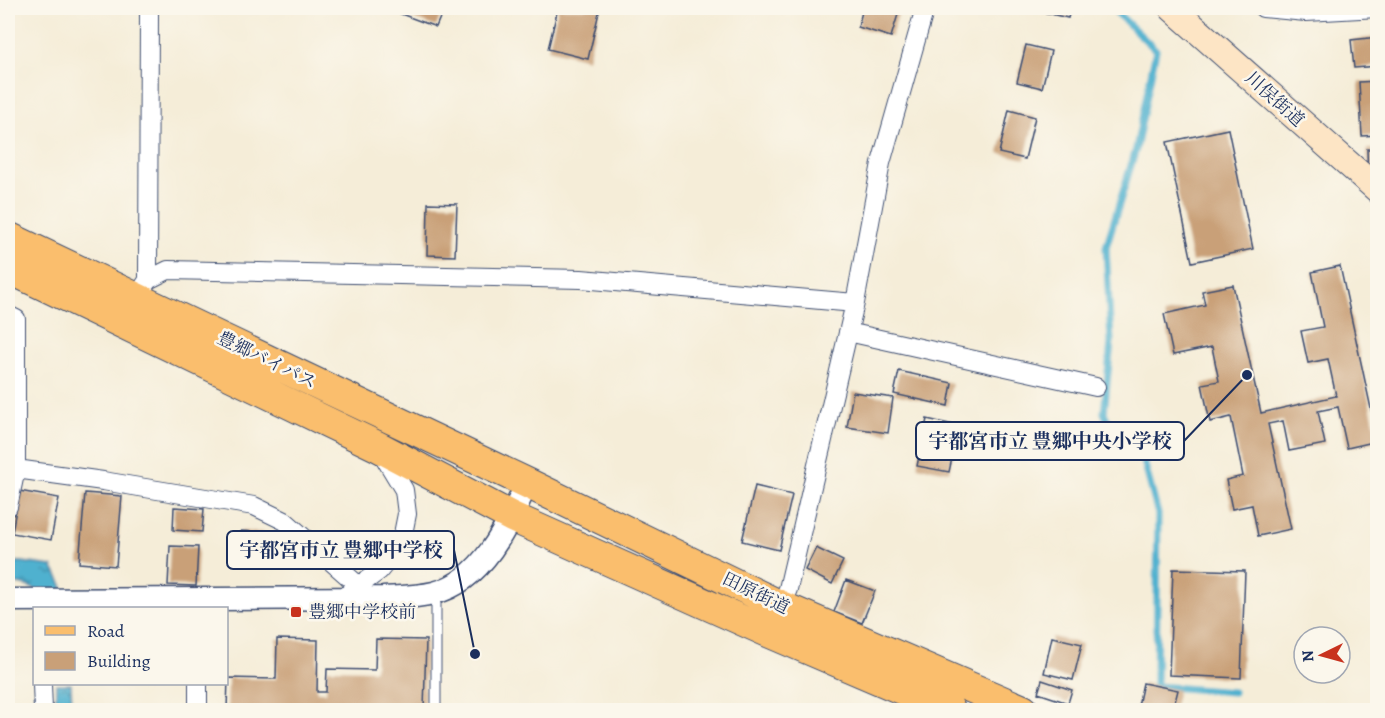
<svg xmlns="http://www.w3.org/2000/svg" width="1385" height="718" font-family="Alegreya,'Noto Serif JP',serif">
<style>
.water{fill:url(#water-ripples);stroke:#367096;stroke-width:1.5}
.lines{fill:none;stroke-linecap:round;stroke-linejoin:round}
.stream{stroke:#50b1cf;stroke-width:7}
.building{fill:#c9a078}
.service-casing{stroke:#3c4c70;stroke-width:11}
.minor-casing{stroke:#3c4c70;stroke-width:20}
.tertiary-casing{stroke:#3c4c70;stroke-width:25}
.secondary-casing{stroke:#3c4c70;stroke-width:28}
.primary-casing{stroke:#3c4c70;stroke-width:32}
.service{stroke:#fff;stroke-width:9}
.minor{stroke:#fff;stroke-width:18}
.tertiary{stroke:#fff;stroke-width:22}
.secondary{stroke:#fde5c5;stroke-width:26}
.primary{stroke:#fabe6d;stroke-width:30}
.poi-dot{fill:#c8321e;stroke:#fbf7ec;stroke-width:2}
.labels{text-anchor:middle;stroke-width:5;stroke-linejoin:round;paint-order:stroke}
.street-label{font-size:18px;fill:#1b2f5e;stroke:#fbf7ec}
.poi-label{font-size:18px;fill:#1b2f5e;stroke:#fbf7ec;text-anchor:start}
.leader{fill:none;stroke:#1b2f5e;stroke-width:2}
.callout-dot{fill:#1b2f5e;stroke:#fbf7ec;stroke-width:2}
.callout{fill:#fbf7ec;stroke:#1b2f5e;stroke-width:2}
.callout-label{font-size:20px;text-anchor:middle;font-weight:bold;fill:#1b2f5e}
</style>
<defs>
<pattern id="water-ripples" width="26" height="14" patternUnits="userSpaceOnUse" patternTransform="scale(1.5)"><rect width="26" height="14" fill="#50b1cf"/><path d="M2 4q2-2 4 0t4 0M15 11q2-2 4 0t4 0" fill="none" stroke="#4290ab"/></pattern>
</defs>
<rect width="100%" height="100%" fill="#fbf7ec"/>
<filter id="ink" filterUnits="userSpaceOnUse"><feTurbulence type="fractalNoise" baseFrequency=".0167" numOctaves="2"/><feDisplacementMap in="SourceGraphic" scale="12" xChannelSelector="R" yChannelSelector="G"/><feConvolveMatrix kernelMatrix="1 2 1 2 8 2 1 2 1" color-interpolation-filters="sRGB"/></filter>
<filter id="wash" filterUnits="userSpaceOnUse"><feTurbulence type="fractalNoise" baseFrequency=".008" numOctaves="4" result="noise"/><feDisplacementMap in="SourceGraphic" scale="24" xChannelSelector="R" yChannelSelector="G"/><feGaussianBlur stdDeviation="1.35" result="paint"/><feColorMatrix in="noise" values="0 0 0 0 0 0 0 0 0 0 0 0 0 0 0 0 0 1.4 0 .05"/><feComposite in="paint" operator="in"/></filter>
<g filter="url(#wash)">
<rect width="100%" height="100%" fill="#f5edd8"/>
<path class="water" d="M8 562H22L52 566 62 585 68 608C49 596 31 583 8 583Z
M56 684H71L72 710H56Z"/>
<g class="lines">
<path class="stream" d="M1112 8 1156 50 1136 149 1106 247 1111 342 1104 413 1113 431 1144 461 1158 514 1156 686 1233 692"/>
</g>
<g id="blocks">
<path class="building" d="M385 8H444L436 27Z
M558 8H600L588 59 548 49Z
M863 8H900L891 37 858 27Z
M1039 8H1071L1068 18 1038 11Z
M1378 37V66L1354 68 1351 40Z
M1026 45 1051 51 1042 88 1017 82Z
M1378 81V135L1362 136 1359 82Z
M1009 110 1035 117 1025 159 999 153Z
M1228 129 1253 249 1192 262 1167 142Z
M1367 149H1378V180H1368Z
M428 203 457 204 455 256 427 255Z
M1340 266 1378 441 1347 448 1338 407 1318 411 1325 444 1289 451 1283 421 1268 424 1291 529 1258 536 1252 505 1232 509 1226 480 1243 476 1231 417 1210 422 1202 384 1219 381 1212 347 1173 355 1164 314 1205 305 1202 291 1233 285 1261 413 1336 396 1328 359 1308 363 1301 331 1323 327 1312 272Z
M899 371 952 383 948 406 894 394Z
M853 392 893 398 888 433 847 427Z
M927 419 959 426 949 472 917 466Z
M755 486 792 495 779 550 742 541Z
M19 491 59 498 51 540 12 533Z
M85 493 122 496 116 566 79 563Z
M174 507 204 509 202 532 173 530Z
M241 531 270 533 269 556 240 554Z
M170 546 198 547 196 586 168 585Z
M816 548 843 561 832 584 805 570Z
M1173 569 1245 571 1241 678 1169 675Z
M846 580 875 591 862 623 834 612Z
M1052 637 1082 644 1073 680 1044 673Z
M277 639 318 640 317 692H326L327 669 375 670 376 639 426 640 424 710H227L228 678 276 679Z
M1042 680 1072 690 1068 703 1038 693Z
M1143 683 1178 690 1173 710H1137Z"/>
</g>
</g>
<g filter="url(#ink)">
<use href="#blocks" fill-opacity="0" stroke="#3c4c70" stroke-width="1.5"/>
<g class="lines">
<defs>
<path id="service" d="M436 710V592"/>
<path id="minor" d="M1263 8 1306 12 1378 8
M148 280 149 8
M131 306 148 280 168 270 581 279 855 303
M8 315 16 319V469L8 507
M848 332 1096 387
M16 469 103 481 254 506 285 521 359 586
M349 593 379 571 401 544 407 514 404 490 380 450
M777 615 788 589 855 303 881 163 925 8
M42 684 43 710
M198 710V684"/>
<path id="tertiary" d="M8 600 383 598C400 597 417 597 434 593 483 581 508 525 527 483"/>
<path id="secondary" d="M1172 8 1378 190"/>
<path id="primary" d="M8 237 527 483 781 606 1023 710
M8 268 377 446 512 517 768 632 950 710"/>
</defs>
<use href="#service" class="service-casing"/>
<use href="#minor" class="minor-casing"/>
<use href="#tertiary" class="tertiary-casing"/>
<use href="#secondary" class="secondary-casing"/>
<use href="#primary" class="primary-casing"/>
<use href="#service" class="service"/>
<use href="#minor" class="minor"/>
<use href="#tertiary" class="tertiary"/>
<use href="#secondary" class="secondary"/>
<use href="#primary" class="primary"/>
</g>
</g>
<rect class="poi-dot" x="290" y="606" width="12" height="12" rx="3"/>
<g class="labels">
<g class="street-label">
<text transform="translate(1275 99) rotate(42)" y="6">川俣街道</text>
<text transform="translate(267 360) rotate(26)" y="6">豊郷バイパス</text>
<text transform="translate(756 593) rotate(26)" y="6">田原街道</text>
</g>
<g class="poi-label">
<text x="308" y="618">豊郷中学校前</text>
</g>
</g>
<path class="leader" d="M1247 375L1184 441M475 654L454 550"/>
<g class="callout-dot">
<circle cx="1247" cy="375" r="6"/>
<circle cx="475" cy="654" r="6"/>
</g>
<g class="callout">
<rect x="916" y="422" width="268" height="38" rx="6"/>
<rect x="227" y="531" width="227" height="38" rx="6"/>
</g>
<g class="callout-label">
<text x="1050" y="448">宇都宮市立 豊郷中央小学校</text>
<text x="341" y="557">宇都宮市立 豊郷中学校</text>
</g>
<rect width="1385" height="718" fill="none" stroke="#fbf7ec" stroke-width="30"/>
<rect x="33" y="607" width="195" height="78" fill="#fbf7ec" stroke="#a1a7b3" stroke-width="1.5"/>
<rect x="45" y="626" width="30" height="9" fill="#fabe6d" stroke="#a1a7b3" stroke-width="1.5"/>
<text x="87" y="637" font-size="18" fill="#1b2f5e">Road</text>
<rect x="45" y="652" width="30" height="18" fill="#c9a078" stroke="#a1a7b3" stroke-width="1.5"/>
<text x="87" y="667" font-size="18" fill="#1b2f5e">Building</text>
<g transform="translate(1322 655) rotate(265)"><circle r="28" fill="#fbf7ec" stroke="#a1a7b3" stroke-width="1.5"/>
<path d="M0-4.5L10 22L0 15L-10 22Z" fill="#c8321e"/>
<text y="-9" font-size="16" font-weight="bold" text-anchor="middle" fill="#1b2f5e">N</text>
</g>
</svg>
